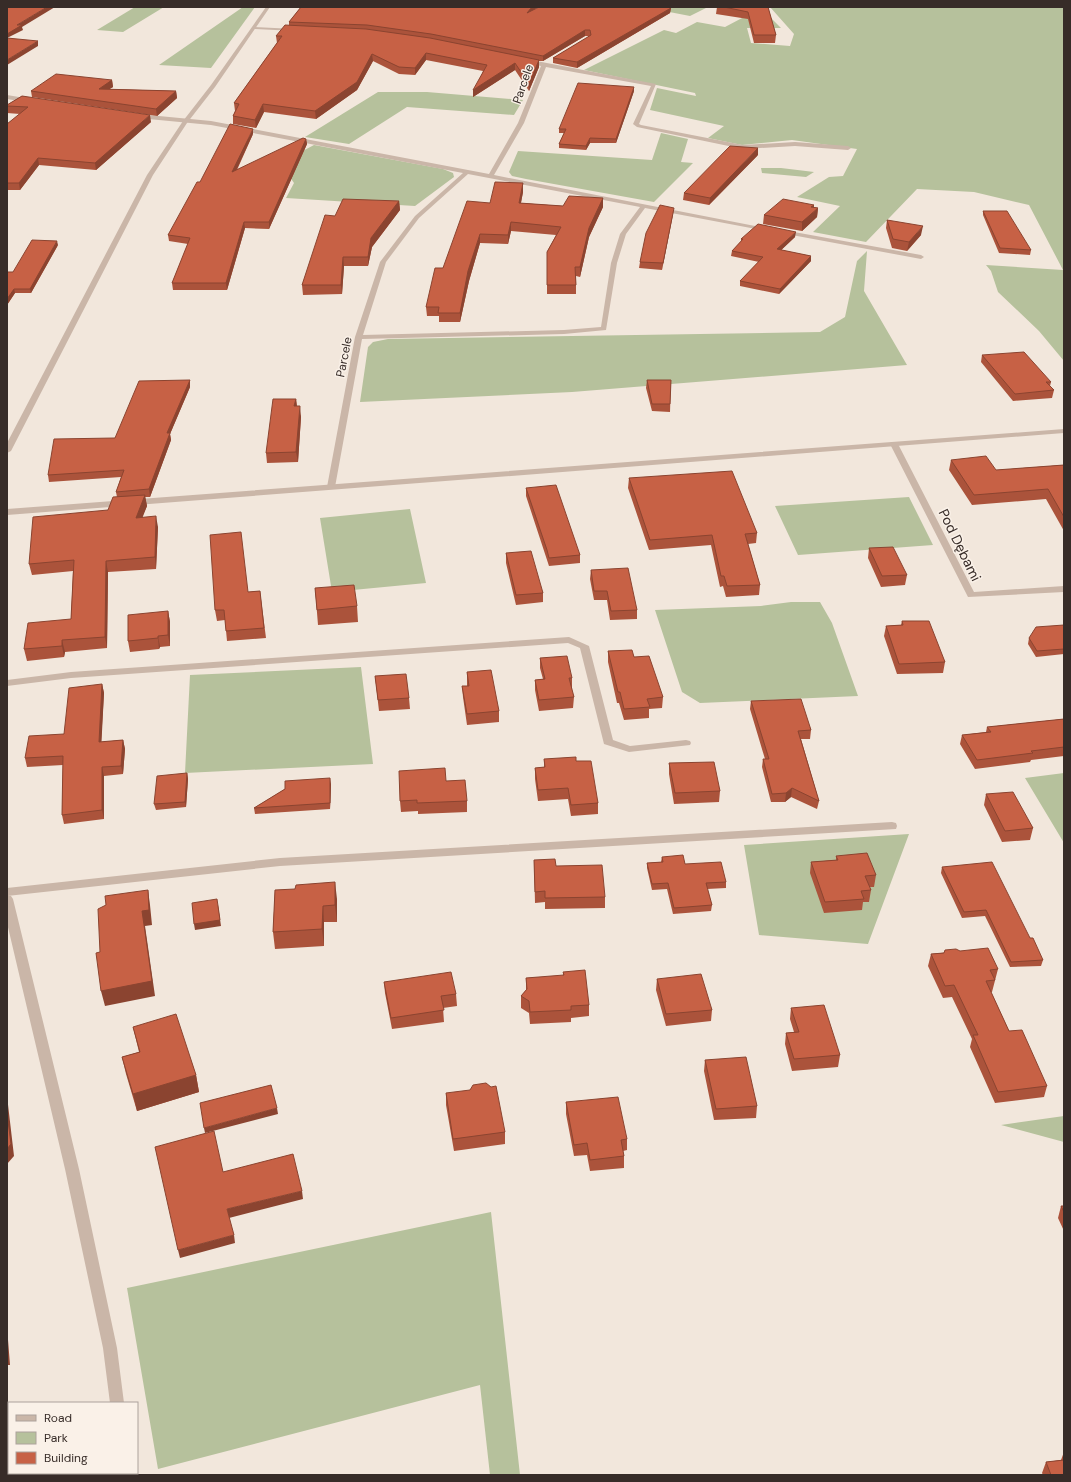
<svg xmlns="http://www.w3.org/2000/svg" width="1071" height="1482" font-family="'DM Sans',sans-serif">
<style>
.green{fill:#b6c19c}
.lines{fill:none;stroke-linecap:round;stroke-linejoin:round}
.minor{fill:#cab6a8;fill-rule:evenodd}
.tertiary{fill:#cab6a8;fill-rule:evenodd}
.wall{fill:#ab533b}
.shaded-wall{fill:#8b4430}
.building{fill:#c76145;stroke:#8b4430}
.labels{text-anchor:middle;stroke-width:3;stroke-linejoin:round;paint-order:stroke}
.far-street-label{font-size:12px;fill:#372c28;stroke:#faf1e8}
.street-label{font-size:14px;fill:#372c28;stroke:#faf1e8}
</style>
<rect width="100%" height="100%" fill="#f2e7dc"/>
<path class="green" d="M135 7H164L123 32 97 30Z
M243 7H255L211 68 159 65Z
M665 7H708L690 16 659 10Z
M770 7H1064V361L1039 331 998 292 991 271 986 265 1063 270 1029 205 974 192 917 189 866 242 813 232 840 206 797 197 829 177 843 176 857 149 792 140 742 145 708 138 724 126 650 110 657 88 696 96 695 93 584 70 664 30 676 33 697 22 725 27 761 8 781 28H747L751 43 790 46 794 34Z
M378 92H427L523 100 514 115 407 107 349 144 305 137Z
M661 133 688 139 681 162 693 163 654 202 526 179 512 176 509 172 518 151 652 160Z
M314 145 443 169 453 173 454 177 415 206 286 198 294 183 280 163Z
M761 168H781L814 172 806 177 762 173Z
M867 251 864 291 907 365 572 392 360 402 368 347 373 342 388 339 820 332 845 317 857 261Z
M909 497 933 545 798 555 775 506Z
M410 509 426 583 332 592 320 518Z
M791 602H820L832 623 858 696 700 703 682 692 655 610 761 606Z
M361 667 373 764 185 773 190 675Z
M1064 773V843L1025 778Z
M909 834 868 944 759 935 744 845Z
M1064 1116V1142L1001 1125Z
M491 1212 520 1475H490L480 1385 158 1469 127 1288Z"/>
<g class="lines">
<path class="minor" d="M253 27 295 29 297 30 295 31 255 29Z
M526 59 656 84 639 124 641 125 743 145 795 142 848 146 851 148 848 150 795 146 743 149 637 127 633 124 651 86 546 67 524 123 494 175 770 229 767 231 645 208 626 234 617 263 606 330 564 334 362 339 335 487 334 489H328L327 487 355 337 380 262 415 216 463 173 211 125 138 118 135 116 138 114 211 121 489 174 518 123 541 66 524 62ZM468 174 640 207 620 234 611 263 601 327 564 330 363 335 386 262 419 218Z
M7 95 31 99 34 101 31 103 7 99Z
M783 230 921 255 924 257 921 259 781 233 780 232Z
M891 442H897L898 444 974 592 1064 586V592L968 597 890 444Z
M569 637 589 646 613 740 630 746 686 740 690 741 691 743 690 745 629 752 604 744 580 648 568 643 71 678 7 686V680L71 672Z
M892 822 896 823 897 826 896 829 280 866 7 896V888L280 858Z"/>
<path class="tertiary" d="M266 7H270L215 87 187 123 153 175 11 451 7 453V443L147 175 183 121 211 85Z
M1064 429V433L7 515V509Z
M7 895 11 896 13 899 79 1169 117 1348 124 1403H110L103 1348 65 1169 7 923Z
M118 1473H134L135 1475H119Z"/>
</g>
<path class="wall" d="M301 7H537L535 9 671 8 670 13 577 68 553 63V58L590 36H585L543 61H539V67L529 91 515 70 473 97 483 71 426 60 415 75 399 74 373 61 357 90 316 119 264 112 256 128 233 124V116L235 111 234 103 277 43 276 36 289 25V22Z
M717 7H768L776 35 775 43H754L748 19 716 14Z
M112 80 113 87 109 89 176 91 177 98 157 116 32 97 31 91Z
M634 91 616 143H590L586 150 559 148V144L564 133H559V129Z
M22 96 151 122 96 170 39 165 20 190H7V124L20 114 7 113V105Z
M253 134 237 170 306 139 307 144 269 229 245 228 227 290H173L172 283 188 244 169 241 168 235 200 182Z
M758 155 709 205 683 200 684 193Z
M523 183V192L521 203 563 206 603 198V207L589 237 580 277 576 276V294H547V252L556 235 511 231 508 244 480 243 469 281 460 322H439V316H427L426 307 443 268 490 203Z
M399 201 400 210 372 247 368 266H344L342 294 303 295 302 285 335 216Z
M814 205V207L818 208 817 217 802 231 763 224 764 215Z
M983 211 1031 250 1030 255 999 253 983 215Z
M673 214 662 270 639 268 640 262Z
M887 220 921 235 907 251 892 248 886 228Z
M795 237 781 250 811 256V261L779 294 740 286V281L759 262 731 256 732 251 741 242V239Z
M58 245 31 293H15L7 305V272H13Z
M982 355 1051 382 1050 386 1054 390 1052 398 1013 401 981 362Z
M190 380V387L170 434 171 440 150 497H145L147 506 142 517 158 527 156 569 108 572 107 648 65 652 64 657 27 661 24 649 71 619 73 571 32 575 29 564 108 510 117 497 116 492 121 477 49 482 48 475 115 438Z
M647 380H671L670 412 652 411 646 388Z
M296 399 297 406 301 417 298 462 267 463 266 453Z
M951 460 996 470 1064 465V531L1046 499 972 505 949 470Z
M629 478 757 533 756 543 748 544 760 585 759 595 726 597 723 586 720 587 711 545 649 550 628 488Z
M526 488 580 555V563L549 566 526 496Z
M869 548 907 575 905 585 881 587 868 558Z
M506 553 543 593V602L516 605 506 563Z
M591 570 637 610V619L610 620 607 600H594L590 579Z
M315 588 357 606 358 622 318 625Z
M260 591 266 638 227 641 225 620 217 621 215 610 248 592Z
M168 611 170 622V646L160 647 159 649 130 652 128 641Z
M902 621 945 662 943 673 897 674 884 636 886 626 901 625Z
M1064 625V654L1036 657 1028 644 1029 638Z
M608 651 634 657 663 697 662 708 649 709V718L624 720 619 703H617L608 662Z
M540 658 572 678V689H571L574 697 573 708 539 711 535 690V680L543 679 540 668Z
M467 672 499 711V722L467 725 463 697 462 686H467Z
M375 676 409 698 410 709 379 711Z
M102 684 104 693 101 742 123 740 125 749 123 774 104 776V819L64 824 62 815 63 765 27 767 25 758 64 734Z
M751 701 811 730 810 739H801L819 801 817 809 791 797 785 802H771L762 767 763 759H765L750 709Z
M1064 719V756L1031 760 1030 762 975 769 960 744 962 735 986 732 987 727Z
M544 759 576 761 598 803V814L571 816 568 799 538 801 535 779V768L544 767Z
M669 763 720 791 719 802 674 804 669 774Z
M187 773 188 779 186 807 156 810 154 804Z
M446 781 467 801V812L418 814V811L401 812 400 801Z
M331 784 330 809 255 814 254 808 285 789Z
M986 794 1033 828 1030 840 1002 842 984 805Z
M836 856 876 875 874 887H869L871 890 869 902H863L862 910 824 913 810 873 811 862 836 860Z
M662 857 685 864 726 882V888L707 889 712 905 711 911 673 914 667 889 652 890 647 868V863L661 862Z
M534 860 605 897V908L545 909V902L535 903Z
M942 867 1030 938 1043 960 1041 966 1010 967 985 916 962 918 941 873Z
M275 890 337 899V922H324V946L275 949 273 932Z
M960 951 998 969 992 992H991L1009 1031 1047 1086 1044 1097 995 1103 970 1047 972 1039 952 997 943 998 928 966 931 954Z
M563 972 589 1005V1016L571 1018V1022L530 1024 529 1013 521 1008V996L526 990V978L563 976Z
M657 979 712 1010 711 1021 666 1026 656 990Z
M384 982 456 994 457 1006 443 1008 444 1022 392 1029 385 993Z
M791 1008 840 1055 838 1067 792 1071 785 1044 786 1033 794 1032 790 1019Z
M133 1027 196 1075 199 1092 137 1111 126 1074 122 1057 139 1052Z
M705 1060 757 1106 756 1118 714 1120 704 1071Z
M446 1093 505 1132V1144L454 1151 446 1105Z
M566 1102 627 1139V1150L623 1151 624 1156V1168L590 1171 587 1155 574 1156 566 1114Z
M1064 1203V1231L1058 1218 1061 1206H1063Z
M1064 1452V1475H1043L1042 1473 1046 1462 1061 1460Z"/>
<path class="shaded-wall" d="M47 7H55L22 27 23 30 7 38V34L17 25Z
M532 7H537L527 18V13Z
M671 8 670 13 577 68V62Z
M585 30V36L543 61V56Z
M38 41V46L7 65V60Z
M426 53V60L415 75V68Z
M372 54 373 61 357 90 316 119 315 111Z
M539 60V67L529 91V84Z
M515 63V70L473 97V90Z
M112 80 113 87 100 95 99 89Z
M634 87V91L616 143V139Z
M176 91 177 98 157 116 156 109Z
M263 104 264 112 256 128 255 120Z
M150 115 151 122 96 170 95 163Z
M253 129V134L233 177 232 172Z
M590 138V143L586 150V146Z
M306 139 307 144 269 229V222Z
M758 148V155L709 205 710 198Z
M38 158 39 165 20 190 19 183Z
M523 183V192L519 212V203Z
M603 198V207L589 237 580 277V267L589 228Z
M399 201 400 210 372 247 368 266V257L371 238Z
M814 205 813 213 818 208 817 217 802 231V222L811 207Z
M674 208 673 214 662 270 663 263Z
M244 222 245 228 227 290 226 283Z
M511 222V231L508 244V235Z
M923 226 921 235 907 251 909 242Z
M796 232 795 237 776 255 777 249Z
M480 234V243L469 281 460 322V313L468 271Z
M57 241 58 245 31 293 30 289Z
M811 256V261L779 294 780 289Z
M343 257 344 266 342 294 341 285Z
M14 289 15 293 7 305V299Z
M190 380V387L170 434 171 440 150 497 149 489 167 433Z
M296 399 297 409 294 406Z
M300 406 301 417 298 462 296 452Z
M145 495 147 506 138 529 136 518Z
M156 516 158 527 156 569 155 557Z
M106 561 108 572 107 648 105 637Z
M168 611 170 622V646L168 635Z
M158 636 160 647 159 649 158 638Z
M62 640 65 652 64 657 62 646Z
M102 684 104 693 101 751 99 742Z
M123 740 125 749 123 774 121 766Z
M102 767 104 776V819L102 810Z
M187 773 188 779 186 807 185 802Z
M330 778 331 784 330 809Z
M792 788 791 797 785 802 786 793Z
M335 882 337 899V922L335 905Z
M148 890 150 905 152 925 145 926 155 996 105 1006 101 991 142 911Z
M218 905 221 926 195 930 194 924Z
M323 906 324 922V946L322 929Z
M196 1075 199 1092 137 1111 133 1094Z
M7 1096 14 1156 7 1164Z
M277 1108 278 1114 205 1133 204 1128Z
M302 1191 303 1199 229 1218 227 1209Z
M234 1235 235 1243 180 1258 178 1250Z
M7 1327 10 1365H7Z
M29 1473H36V1475H21Z"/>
<path class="building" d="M7 7H47L17 25H22L7 34Z
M301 7H532L527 13 539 7H666L671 8 577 62 553 58 591 35 590 30H585L543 56 431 34 367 25 289 22Z
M724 7H768L776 35H754L748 12Z
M285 25 366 29 430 38 539 60 529 84 515 63 473 90 487 65 426 53 415 68 399 67 372 54 357 82 315 111 263 104 255 120 233 116 239 104 234 103 282 36H276Z
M7 38 38 41 7 60Z
M56 74 112 80 99 89 176 91 156 109 31 91Z
M578 83 634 87 616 139 590 138 586 146 559 144 566 129H559Z
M22 96 150 115 95 163 38 158 19 183H7V124L28 107 7 106V105Z
M230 124 253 129 232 172 303 138 306 139 269 222H244L226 283H172L190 238 168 235 197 182H200Z
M730 146 758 148 710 198 684 193Z
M495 182 523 183 519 203 563 206 569 196 603 198 589 228 580 267H575L576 285H547V252L561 227 511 222 508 235 480 234 468 271 460 313H438L439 307H426L435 268H443L467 201 490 203Z
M343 199 399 201 371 238 368 257H343L341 285H302L325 215 335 216Z
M783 199 814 205 811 207 818 208 802 222 764 215Z
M660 205 674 208 663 263 640 262 646 233Z
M983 211H1007L1031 250 1000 248Z
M887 220 923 226 909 242 893 239Z
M758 224 796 232 777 249 811 256 780 289 740 281 763 257 732 251 743 239H741Z
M32 240 57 241 30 289H14L7 299V272H13Z
M1024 352 1051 382H1046L1054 390 1015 394 982 355Z
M190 380 167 433H170L149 489 116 492 124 470 48 475 54 439 115 438 139 381Z
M647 380H671L670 404H652Z
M273 399H296L294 406H300L296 452 266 453Z
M986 456 996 470 1064 465V517L1048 489 974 495 951 460Z
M732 471 757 533 745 534 760 585 727 586 724 576H721L712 535 650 540 629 478Z
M556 485 580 555 549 558 547 550 526 488Z
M145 495 136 518 156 516 155 557 106 561 105 637 62 640V646L24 649 28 623 71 619 74 560 29 564 33 517 108 510 113 497Z
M241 532 248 592 260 591 264 628 226 631 224 610H215L210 535Z
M893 547 907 575 882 576 869 548Z
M531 551 543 593 516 595 506 553Z
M628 568 637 610 611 611 607 591H594L591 570Z
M354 585 357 606 317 610 315 588Z
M168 611V635L158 636V638L128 641V615Z
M902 621H929L945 662 899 664 886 626 903 625Z
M1064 625V649L1037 651 1029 638 1036 627Z
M632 650 634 657 649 656 663 697 647 699 650 707 624 709 620 692H618L608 651Z
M567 656 572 678H569L574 697 539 700 535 680 545 679 540 658Z
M491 670 499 711 467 714 462 686H469L467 672Z
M406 674 409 698 378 700 375 676Z
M102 684 99 742 123 740 121 766 102 767V810L62 815 63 756 25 758 29 736 64 734 69 688Z
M801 699 811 730 798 731 819 801 792 788 786 793 772 794 763 759H769L751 701Z
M1064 719V747L1031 751 1033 753 977 760 962 735 991 732 987 727Z
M576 757V761H591L598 803 571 805 568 788 538 790 535 768 545 767 544 759Z
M714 762 720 791 675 793 669 763Z
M445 768 446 781 465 780 467 801 417 803V800L400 801 399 771Z
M187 773 185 802 154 804 157 776Z
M330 778V803L254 808 285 789V781Z
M1013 792 1033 828 1005 831 986 794Z
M867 853 876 875 865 876 871 890 861 891 864 899 825 902 811 862 838 860 836 856Z
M683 855 685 864 721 862 726 882 706 883 712 905 674 908 668 883 652 884 647 863 663 862 662 857Z
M555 859 556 866 602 865 605 897 545 898V891L535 892 534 860Z
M992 862 1030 938H1033L1043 960 1011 962 986 910 964 912 942 867Z
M335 882V905L323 906 322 929 273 932 275 890 295 889 296 885Z
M148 890 149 910 142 911 152 981 101 991 96 953 100 952 98 909 106 905 105 896Z
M217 899 220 920 194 924 192 903Z
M988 948 998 969 990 970 995 980 986 981 1009 1031 1022 1030 1047 1086 998 1092 973 1035H978L954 985 945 986 931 954 944 953 945 950 956 949 960 951Z
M585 970 589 1005 571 1006V1010L530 1012 529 1001 521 996 527 989 526 978 564 975 563 972Z
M451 972 456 994 441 996 444 1010 391 1018 384 982Z
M701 974 712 1010 666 1014 657 979Z
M824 1005 840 1055 794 1059 786 1033 799 1032 791 1008Z
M176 1014 196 1075 133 1094 122 1057 140 1052 133 1027Z
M746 1057 757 1106 716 1109 705 1060Z
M486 1083 491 1087 496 1086 505 1132 453 1139 446 1093 470 1090 473 1085Z
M271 1085 277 1108 204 1128 200 1103Z
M618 1097 627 1139 621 1140 624 1156 590 1160 587 1143 574 1145 566 1102Z
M7 1113 11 1144 7 1149Z
M214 1131 223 1172 293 1154 302 1191 227 1209 234 1235 178 1250 155 1147Z
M1061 1206H1064V1212Z
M7 1347 8 1359H7Z
M7 1410H9V1473H29L21 1475H7Z
M1064 1460V1475H1051L1046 1462Z"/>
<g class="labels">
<g class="far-street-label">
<text transform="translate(523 84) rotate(-71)" y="4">Parcele</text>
<text transform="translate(344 357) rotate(-79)" y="4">Parcele</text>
</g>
<g class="street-label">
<text transform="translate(960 545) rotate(64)" y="5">Pod Dębami</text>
</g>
</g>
<rect width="1071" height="1482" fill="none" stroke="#372c28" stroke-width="16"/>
<rect x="8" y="1402" width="130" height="72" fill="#faf1e8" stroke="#aca29b"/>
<rect x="16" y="1415" width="20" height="6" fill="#cab6a8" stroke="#aca29b"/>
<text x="44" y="1422" font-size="12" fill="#372c28">Road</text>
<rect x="16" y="1432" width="20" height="12" fill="#b6c19c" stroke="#aca29b"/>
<text x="44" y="1442" font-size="12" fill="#372c28">Park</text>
<rect x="16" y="1452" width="20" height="12" fill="#c76145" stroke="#aca29b"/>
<text x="44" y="1462" font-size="12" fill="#372c28">Building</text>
</svg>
